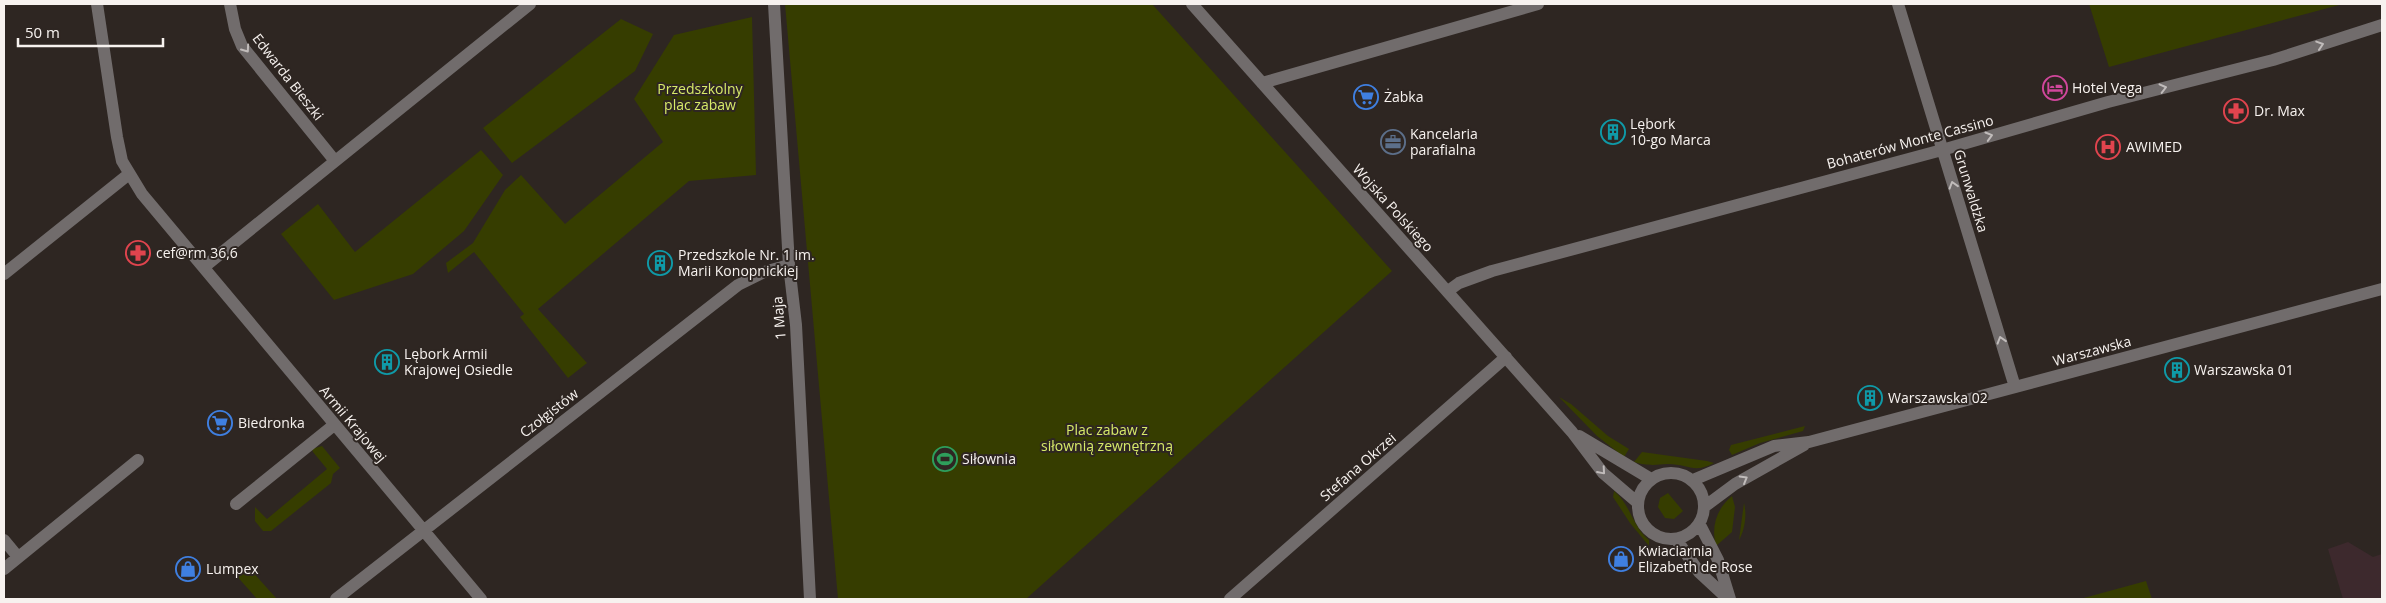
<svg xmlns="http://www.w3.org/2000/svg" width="2386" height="603" font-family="'Open Sans',sans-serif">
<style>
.industrial{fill:#3d292d}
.green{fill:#363d00}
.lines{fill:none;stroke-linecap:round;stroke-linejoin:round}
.minor{stroke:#716c6c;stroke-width:12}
.oneway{stroke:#c1bcbb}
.labels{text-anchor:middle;stroke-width:4;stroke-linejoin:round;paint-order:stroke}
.street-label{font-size:14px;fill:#f7f2ef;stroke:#2e2622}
.poi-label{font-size:14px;fill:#f7f2ef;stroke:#2e2622;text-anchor:start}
.park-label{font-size:14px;fill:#d7ea69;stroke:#2e2622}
</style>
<rect width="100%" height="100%" fill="#2e2622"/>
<path class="industrial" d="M2348 542 2373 557 2382 554V599H2343L2328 549Z"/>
<path class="green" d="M785 4H1152L1392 271 1026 599H838Z
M2089 4H2343L2109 67Z
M752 17 756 175 689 181 538 309 587 363 568 378 520 317 524 314 474 252 448 273 446 263 473 243 505 190 521 175 565 224 663 142 634 99 674 35Z
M621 19 653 34 635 71 512 163 483 128Z
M481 150 503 175 464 231 413 274 334 300 281 234 318 204 355 252Z
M1559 397 1571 404 1608 436 1629 449 1624 457 1597 436Z
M1805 426 1803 431 1760 443 1732 455 1729 450 1731 445Z
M322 446 340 468 333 474 331 483 271 531H263L255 521V507L267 519 327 469 313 452 312 449Z
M1642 452 1707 461 1714 463C1694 474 1688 464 1668 464 1654 465 1648 466 1634 462Z
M1614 491C1631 505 1632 526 1649 540V546L1630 523 1613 497Z
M1668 493 1683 511 1674 519 1665 518 1658 507 1660 498Z
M1732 496 1735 507 1732 532 1716 546C1711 527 1716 509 1732 496Z
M1744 503C1747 514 1745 530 1739 540Z
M250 569 277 599H257L234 573Z
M2146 581 2152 599H2080Z"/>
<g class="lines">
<path class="minor" d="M97 4 117 137 122 161 142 194 481 599
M230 4 235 29 242 46 335 161
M774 4 789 265 796 325 810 599
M1192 4 1572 432 1603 473 1638 503
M1898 4 2015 387
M1262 83 1538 4
M204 267 530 4
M4 274 129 174
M1448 291 1459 283 1492 271 1942 150 2108 102 2273 60 2382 25
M1579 436 1651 479
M1638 506a33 33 0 1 1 66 0a33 33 0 1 1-66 0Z
M1693 480 1774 446 1809 442 2382 289
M236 504 334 425
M1704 507 1735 484 1804 445
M1699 523 1718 560 1730 599
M1676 539 1699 572 1728 599
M4 540 18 557
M4 569 138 460
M336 599 738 285 764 272 789 265
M1230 599 1506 357"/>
</g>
<defs><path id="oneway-chevron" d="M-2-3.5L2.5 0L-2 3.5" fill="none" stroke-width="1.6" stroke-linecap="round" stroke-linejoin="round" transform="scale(1.25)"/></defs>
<g class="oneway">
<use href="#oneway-chevron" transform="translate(2320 45) rotate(-18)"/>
<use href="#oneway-chevron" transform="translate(246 49) rotate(55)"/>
<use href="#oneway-chevron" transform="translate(2163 88) rotate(-14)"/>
<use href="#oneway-chevron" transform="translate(1989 136) rotate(-16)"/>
<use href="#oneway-chevron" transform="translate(1953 185) rotate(-107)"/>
<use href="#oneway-chevron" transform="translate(2001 340) rotate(-107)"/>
<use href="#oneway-chevron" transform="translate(1602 471) rotate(49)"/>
<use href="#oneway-chevron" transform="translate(1744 479) rotate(-30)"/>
</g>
<defs>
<symbol id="hotel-ring" viewBox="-11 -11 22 22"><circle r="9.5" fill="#2e2622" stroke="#d1479c" stroke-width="1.5"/><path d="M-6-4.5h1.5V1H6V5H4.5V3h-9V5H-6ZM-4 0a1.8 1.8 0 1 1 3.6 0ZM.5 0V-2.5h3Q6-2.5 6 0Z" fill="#d1479c"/></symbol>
<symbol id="supermarket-ring" viewBox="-11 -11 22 22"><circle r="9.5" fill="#2e2622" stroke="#3f7fe0" stroke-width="1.5"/><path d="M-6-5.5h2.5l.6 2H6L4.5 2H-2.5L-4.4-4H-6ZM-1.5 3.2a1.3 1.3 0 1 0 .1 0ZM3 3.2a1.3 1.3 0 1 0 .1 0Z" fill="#3f7fe0"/></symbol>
<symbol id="pharmacy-ring" viewBox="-11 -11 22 22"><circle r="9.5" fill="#2e2622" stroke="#e0444e" stroke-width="1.5"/><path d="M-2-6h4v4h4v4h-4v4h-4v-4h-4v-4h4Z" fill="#e0444e"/></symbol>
<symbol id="building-ring" viewBox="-11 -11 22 22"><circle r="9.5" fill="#2e2622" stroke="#0f9aa8" stroke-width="1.5"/><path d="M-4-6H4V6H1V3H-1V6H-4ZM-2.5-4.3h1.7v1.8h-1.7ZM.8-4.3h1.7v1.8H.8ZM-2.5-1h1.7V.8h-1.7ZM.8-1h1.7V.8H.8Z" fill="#0f9aa8"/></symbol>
<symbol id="office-ring" viewBox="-11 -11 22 22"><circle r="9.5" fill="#2e2622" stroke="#5c6f8a" stroke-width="1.5"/><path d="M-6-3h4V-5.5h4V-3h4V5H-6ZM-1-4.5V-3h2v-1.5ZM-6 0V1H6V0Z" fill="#5c6f8a"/></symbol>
<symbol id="hospital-ring" viewBox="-11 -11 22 22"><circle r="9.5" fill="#2e2622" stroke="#e0444e" stroke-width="1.5"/><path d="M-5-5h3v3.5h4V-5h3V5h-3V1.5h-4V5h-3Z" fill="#e0444e"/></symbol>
<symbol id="stadium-ring" viewBox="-11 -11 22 22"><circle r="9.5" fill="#2e2622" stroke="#2e9e5b" stroke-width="1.5"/><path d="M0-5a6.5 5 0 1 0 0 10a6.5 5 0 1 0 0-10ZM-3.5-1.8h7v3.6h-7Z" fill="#2e9e5b"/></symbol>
<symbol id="shop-ring" viewBox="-11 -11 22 22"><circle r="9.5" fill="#2e2622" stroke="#3f7fe0" stroke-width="1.5"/><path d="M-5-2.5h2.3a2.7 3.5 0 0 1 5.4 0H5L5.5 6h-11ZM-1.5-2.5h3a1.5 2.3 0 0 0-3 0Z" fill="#3f7fe0"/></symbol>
</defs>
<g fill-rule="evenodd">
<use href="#hotel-ring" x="2041" y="74" width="28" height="28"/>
<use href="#supermarket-ring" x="1352" y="83" width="28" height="28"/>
<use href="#pharmacy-ring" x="2222" y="97" width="28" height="28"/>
<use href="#building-ring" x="1599" y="118" width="28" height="28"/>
<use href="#office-ring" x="1379" y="128" width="28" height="28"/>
<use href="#hospital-ring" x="2094" y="133" width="28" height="28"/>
<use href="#pharmacy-ring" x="124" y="239" width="28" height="28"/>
<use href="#building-ring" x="646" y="249" width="28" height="28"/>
<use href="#building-ring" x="373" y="348" width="28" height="28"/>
<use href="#building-ring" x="2163" y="356" width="28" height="28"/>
<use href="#building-ring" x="1856" y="384" width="28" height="28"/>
<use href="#supermarket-ring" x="206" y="409" width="28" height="28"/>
<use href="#stadium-ring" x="931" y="445" width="28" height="28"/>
<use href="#shop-ring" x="1607" y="545" width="28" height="28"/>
<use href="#shop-ring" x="174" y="555" width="28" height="28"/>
</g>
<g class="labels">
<g class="street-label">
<text transform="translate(288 77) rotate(52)" y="5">Edwarda Bieszki</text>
<text transform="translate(1910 142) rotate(-15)" y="5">Bohaterów Monte Cassino</text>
<text transform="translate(1971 191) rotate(73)" y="5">Grunwaldzka</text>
<text transform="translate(1393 208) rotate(48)" y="5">Wojska Polskiego</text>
<text transform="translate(779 318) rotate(-95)" y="5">1 Maja</text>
<text transform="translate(2092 351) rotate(-15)" y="5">Warszawska</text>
<text transform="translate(549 413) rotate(-38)" y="5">Czołgistów</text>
<text transform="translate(353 424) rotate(50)" y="5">Armii Krajowej</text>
<text transform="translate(1358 467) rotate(-41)" y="5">Stefana Okrzei</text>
</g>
<g class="poi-label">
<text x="2072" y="93">Hotel Vega</text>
<text x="1384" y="102">Żabka</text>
<text x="2254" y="116">Dr. Max</text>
<text x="1630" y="129">Lębork<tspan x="1630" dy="16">10-go Marca</tspan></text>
<text x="1410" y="139">Kancelaria<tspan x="1410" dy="16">parafialna</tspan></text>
<text x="2126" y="152">AWIMED</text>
<text x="156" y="258">cef@rm 36,6</text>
<text x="678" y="260">Przedszkole Nr. 1 im.<tspan x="678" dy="16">Marii Konopnickiej</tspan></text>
<text x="404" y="359">Lębork Armii<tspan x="404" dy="16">Krajowej Osiedle</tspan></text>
<text x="2194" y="375">Warszawska 01</text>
<text x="1888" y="403">Warszawska 02</text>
<text x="238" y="428">Biedronka</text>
<text x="962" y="464">Siłownia</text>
<text x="1638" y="556">Kwiaciarnia<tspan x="1638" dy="16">Elizabeth de Rose</tspan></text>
<text x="206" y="574">Lumpex</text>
</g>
<g class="park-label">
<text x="700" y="94">Przedszkolny<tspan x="700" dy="16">plac zabaw</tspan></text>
<text x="1107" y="435">Plac zabaw z<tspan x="1107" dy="16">siłownią zewnętrzną</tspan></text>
</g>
</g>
<rect width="2386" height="603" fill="none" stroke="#f7f2ef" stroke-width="10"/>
<path d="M18 38v8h145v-8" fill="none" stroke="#f7f2ef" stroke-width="2.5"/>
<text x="25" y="38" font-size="15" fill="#f7f2ef" stroke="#2e2622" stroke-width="4" paint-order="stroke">50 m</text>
</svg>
